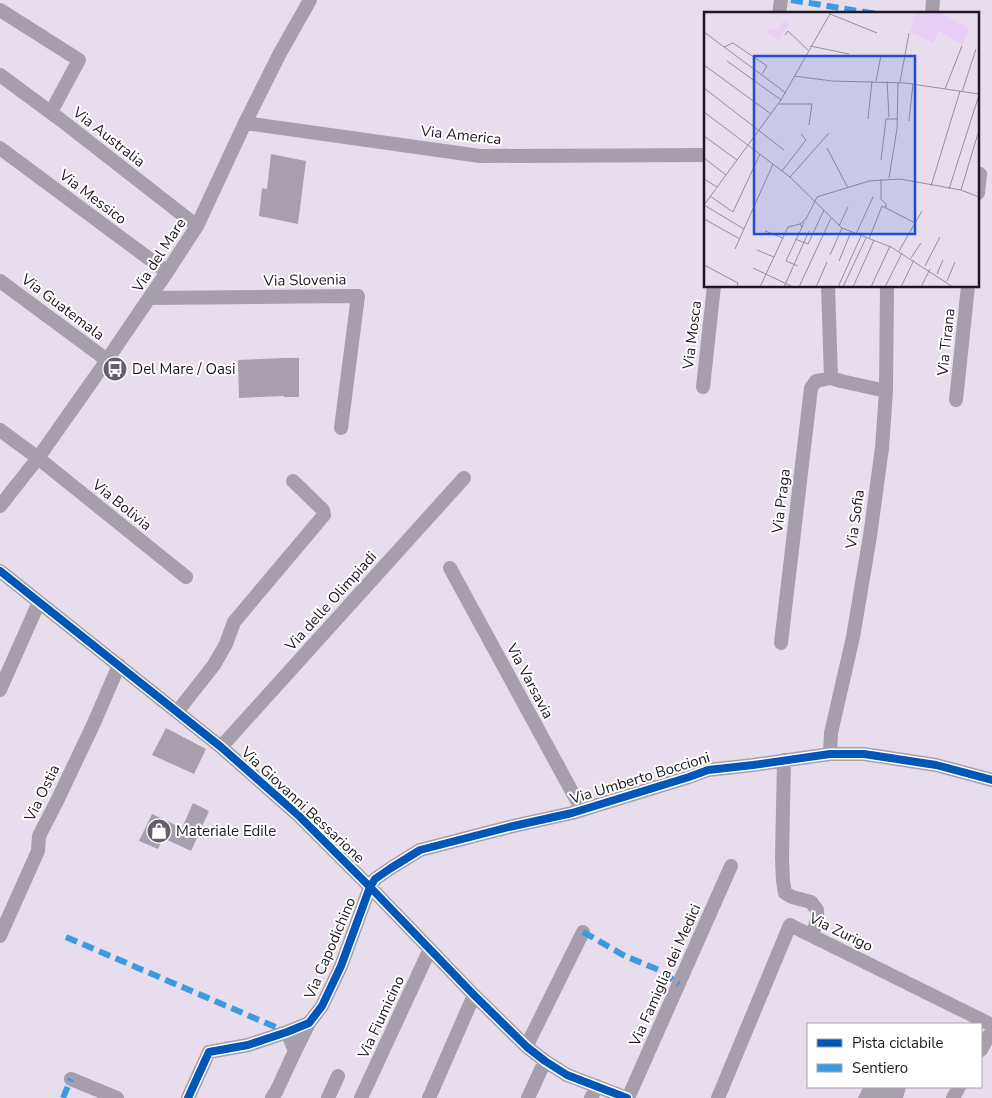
<svg xmlns="http://www.w3.org/2000/svg" width="992" height="1098" font-family="'Nunito Sans',sans-serif">
<style>
.building{fill:#a89fac}
.lines{fill:none;stroke-linecap:round;stroke-linejoin:round}
.minor{stroke:#a79eab;stroke-width:14}
.quiet{stroke:#3c9ae0;stroke-width:6;stroke-dasharray:12 6;stroke-linecap:butt}
.cycleway-casing{stroke:#fff;stroke-width:11}
.cycleway{stroke:#0057b8;stroke-width:8}
.labels{text-anchor:middle;stroke-width:4;stroke-linejoin:round;paint-order:stroke}
.street-label{font-size:15px;fill:#1f1822;stroke:#fff}
.poi-label{font-size:15px;fill:#1f1822;stroke:#fff;text-anchor:start}
.inset-road{fill:none;stroke:#988e9c;stroke-width:1}
.view{fill:#1d4ed8;fill-opacity:0.15;stroke:#1d4ed8;stroke-width:2.5}
.inset-edge{fill:none;stroke:#1f1822;stroke-width:2.5}
</style>
<rect width="100%" height="100%" fill="#e8dded"/>
<path class="building" d="M271 154 306 161 298 224 259 216 262 188 267 189Z
M284 358H299V397H284V396L239 398 238 360Z
M166 728 206 749 194 774 152 755Z
M193 803 209 811 191 851 163 838 158 849 139 841 152 814 182 828Z
M863 1087H906L903 1098H858Z"/>
<g class="lines">
<path class="minor" d="M0 10 79 60 51 112
M779 14 781 0
M932 14 933 0
M0 75 61 120 197 226
M245 123 480 156 706 155
M0 148 167 272
M978 193 980 174
M0 281 107 360
M828 286 831 378
M150 298 358 296 341 428
M703 387 714 286
M956 400 968 286
M0 430 38 458 186 577
M0 506 38 458 107 360 167 272 197 226 245 123 280 53 310 0
M450 568 582 810
M0 571 221 747 298 815 370 887 474 995 527 1047 545 1061 567 1075 627 1098
M781 643 811 388 816 381 831 378 841 381 886 391
M0 690 39 602
M177 712 214 665 226 644 234 622 324 515 323 510 293 481
M221 747 464 478
M830 754 831 733 853 637 870 536 882 448 886 391 887 286
M784 760 782 858 783 881 785 893 792 897 811 902 817 910V920L812 936
M0 936 38 851 39 836 57 801 94 723 119 665
M287 1032 295 1051 309 1023
M527 1047 531 1037 583 932
M981 1050 992 1030
M71 1079 117 1098
M188 1098 209 1052 248 1045 287 1032 309 1023 322 1006 341 966 370 887 375 879 391 868 420 850 509 827 572 813 689 777 708 770 753 765 830 754H864L936 765 992 780
M272 1098 276 1092 295 1051
M328 1098 338 1076
M361 1098 430 949
M429 1098 474 995
M528 1098 545 1061
M591 1098 597 1086
M628 1098 731 866
M718 1098 790 925 992 1025
M953 1098 959 1087"/>
<path class="quiet" d="M791 0 877 14
M583 932 625 956 659 970 679 984
M66 937 287 1032
M63 1098 71 1079"/>
<defs>
<path id="cycleway" d="M0 571 221 747 298 815 370 887 474 995 527 1047 545 1061 567 1075 627 1098
M188 1098 209 1052 248 1045 287 1032 309 1023 322 1006 341 966 370 887 375 879 391 868 420 850 509 827 572 813 689 777 708 770 753 765 830 754H864L936 765 992 780"/>
</defs>
<use href="#cycleway" class="cycleway-casing"/>
<use href="#cycleway" class="cycleway"/>
</g>
<defs>
<symbol id="bus-disc" viewBox="-11 -11 22 22"><circle r="9.5" fill="#655d69" stroke="#fff"/><path d="M-5-6H5V4H4V6H2V4H-2V6H-4V4H-5ZM-3.5-4V0h7V-4ZM-3.5 1.2v1.5H-2V1.2ZM2 1.2v1.5H3.5V1.2Z" fill="#fff"/></symbol>
<symbol id="shop-disc" viewBox="-11 -11 22 22"><circle r="9.5" fill="#655d69" stroke="#fff"/><path d="M-5-2.5h2.3a2.7 3.5 0 0 1 5.4 0H5L5.5 6h-11ZM-1.5-2.5h3a1.5 2.3 0 0 0-3 0Z" fill="#fff"/></symbol>
</defs>
<g fill-rule="evenodd">
<use href="#bus-disc" x="101" y="355" width="28" height="28"/>
<use href="#shop-disc" x="145" y="817" width="28" height="28"/>
</g>
<g class="labels">
<g class="street-label">
<text transform="translate(461 135) rotate(6)" y="5">Via America</text>
<text transform="translate(109 137) rotate(38)" y="5">Via Australia</text>
<text transform="translate(93 197) rotate(37)" y="5">Via Messico</text>
<text transform="translate(159 255) rotate(-57)" y="5">Via del Mare</text>
<text transform="translate(305 280) rotate(-1)" y="5">Via Slovenia</text>
<text transform="translate(63 307) rotate(37)" y="5">Via Guatemala</text>
<text transform="translate(692 335) rotate(-83)" y="5">Via Mosca</text>
<text transform="translate(946 342) rotate(-84)" y="5">Via Tirana</text>
<text transform="translate(781 501) rotate(-83)" y="5">Via Praga</text>
<text transform="translate(122 505) rotate(39)" y="5">Via Bolivia</text>
<text transform="translate(855 519) rotate(-82)" y="5">Via Sofia</text>
<text transform="translate(331 601) rotate(-48)" y="5">Via delle Olimpiadi</text>
<text transform="translate(530 681) rotate(62)" y="5">Via Varsavia</text>
<text transform="translate(640 778) rotate(-17)" y="5">Via Umberto Boccioni</text>
<text transform="translate(42 793) rotate(-64)" y="5">Via Ostia</text>
<text transform="translate(303 805) rotate(43)" y="5">Via Giovanni Bessarione</text>
<text transform="translate(841 932) rotate(26)" y="5">Via Zurigo</text>
<text transform="translate(330 948) rotate(-67)" y="5">Via Capodichino</text>
<text transform="translate(665 975) rotate(-66)" y="5">Via Famiglia dei Medici</text>
<text transform="translate(381 1017) rotate(-65)" y="5">Via Fiumicino</text>
</g>
<g class="poi-label">
<text x="132" y="374">Del Mare / Oasi</text>
<text x="176" y="836">Materiale Edile</text>
</g>
</g>
<g transform="translate(704 12)">
<rect width="275" height="275" fill="#e8dded"/>
<path d="M212 0H236L265 17 258 33 234 19 229 31 206 20ZM80 9 85 13 74 28 63 19 66 16 72 19Z" fill="#e9cef5"/>
<path class="inset-road" d="M126 2 173 21M0 20 82 81M81 23 84 19 104 38M106 34 145 42M20 35 29 31 63 54 58 62M23 49 77 88M0 53 67 102M90 64 128 69 201 71 275 82M172 69 177 43M183 69 185 105M196 70 205 21M0 76 80 138M241 77 258 34M258 80 272 37M75 92H108L105 113M0 100 86 165 138 216 187 235 249 275M164 107 168 69M205 109 209 72M0 124 33 148M123 136 144 176M0 146 22 163M177 148 182 107H194M78 159 102 128 97 122M86 165 125 121M185 166 193 117 194 70M0 167 13 175M177 167V187L182 192V196M227 174 256 79M245 177 275 83M257 178 275 118M6 184 29 200 56 142M0 193 77 88 127 0M0 193 40 217M0 207 36 227M96 212 102 207 113 185 165 169 196 167 257 178 275 185M135 214 144 195M61 219 79 226M152 222 169 185M91 227 104 232 120 198M165 227 178 194 211 211M31 237 69 152M53 238 70 245M195 239 218 199M126 243 138 216M207 246 217 231M135 249 147 220M0 253 34 271 33 275M94 254 82 249 98 215M221 254 236 225M49 256 89 275M233 262 239 248M243 269 251 250M56 275 84 215 96 212 98 215 100 210M80 275 105 219M95 275 127 206M112 275 123 250M134 275 157 224M139 275 162 226M149 275 170 228M167 275 186 234M181 275 198 241M197 275 210 248M217 275 226 257"/>
<path class="view" d="M50 44H211V222H50Z"/>
<rect width="275" height="275" class="inset-edge"/>
</g>
<rect x="807" y="1023" width="175" height="65" fill="#ffffff" stroke="#a5a3a7"/>
<rect x="817" y="1039" width="25" height="8" fill="#0057b8" stroke="#a5a3a7"/>
<text x="852" y="1048" font-size="15" fill="#1f1822">Pista ciclabile</text>
<rect x="817" y="1064" width="25" height="8" fill="#3c9ae0" stroke="#a5a3a7"/>
<text x="852" y="1073" font-size="15" fill="#1f1822">Sentiero</text>
</svg>
